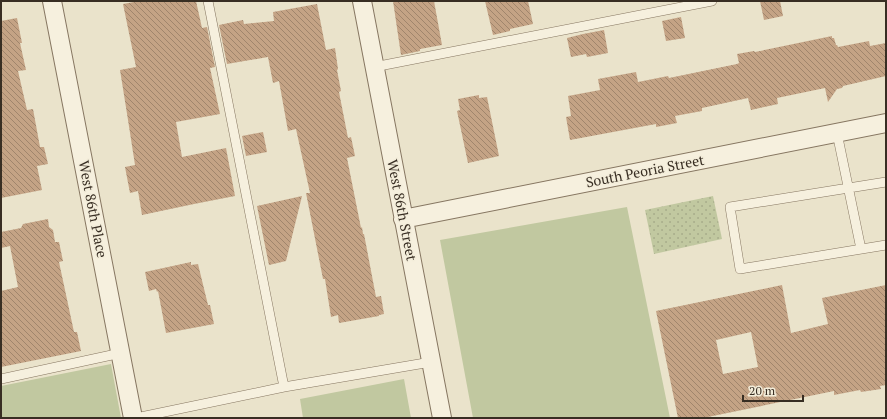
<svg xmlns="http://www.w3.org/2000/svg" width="887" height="419" font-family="'PT Serif',serif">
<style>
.grass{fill:#c1c8a0}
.park{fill:url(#park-dots)}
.building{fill:url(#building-back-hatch);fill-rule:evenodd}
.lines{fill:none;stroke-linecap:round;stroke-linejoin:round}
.lane-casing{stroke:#867661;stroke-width:10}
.street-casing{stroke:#867661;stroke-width:20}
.lane{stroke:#f6f0de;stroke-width:9}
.street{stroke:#f6f0de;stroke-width:18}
.labels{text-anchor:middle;stroke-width:3;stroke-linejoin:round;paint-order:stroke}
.street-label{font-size:14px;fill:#382e23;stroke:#f3edda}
</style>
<defs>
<pattern id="park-dots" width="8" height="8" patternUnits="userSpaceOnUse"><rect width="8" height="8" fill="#c1c8a0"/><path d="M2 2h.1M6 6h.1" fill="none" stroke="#a7ac8a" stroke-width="1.8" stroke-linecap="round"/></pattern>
<pattern id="building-back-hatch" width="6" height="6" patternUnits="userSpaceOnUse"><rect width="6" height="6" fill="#c4a385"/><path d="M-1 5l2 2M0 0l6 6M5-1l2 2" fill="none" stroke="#a0856c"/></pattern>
</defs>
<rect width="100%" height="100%" fill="#eae3cb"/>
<path class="grass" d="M627 207 670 418H473L440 240Z
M111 364 121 418H1V386Z
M404 379 411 418H303L300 399Z"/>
<path class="park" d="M713 196 722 239 654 254 645 210Z"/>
<path class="building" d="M139 1H196L202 28 207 27 215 67 210 68 220 114 176 122 182 157 226 148 235 196 194 204 142 215 138 191 130 193 125 167 135 165 128 120 120 70 136 67 123 4Z
M393 1H434L442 45 420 49V51L401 55Z
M485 1H528L533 24 510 29V31L493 35Z
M760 1H780L783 16 764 20Z
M317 4 326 50 335 48 338 69 337 70 341 91 339 92 348 138 351 137 355 156 347 158 361 228 362 227 363 234H364L376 297 381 296 384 314 379 315V316L339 323 338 315 331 317 325 279H323L306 193H310L296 129 288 131 279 81 273 83 268 57 227 64 219 25 243 20 244 24 274 21 273 12Z
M681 17 685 38 666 41 662 21Z
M17 18 22 43H20L26 70 18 71 27 110 33 109 40 147H44L48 164 37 166 42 190 1 198V21Z
M604 30 608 53 587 57 586 54 571 57 567 38 583 34Z
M832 36V38H834L836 45H837L838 47 869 41 870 46 886 43V76L843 86 842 88 837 89 828 102 825 88 777 98 778 104 751 110 748 98 702 108V111L675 116 677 123 656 127V124L570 140 566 117 571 116 568 96 600 90 598 79 636 72 638 82 668 76 669 78 737 64 739 63 737 54 754 51 755 52Z
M479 95V98L487 97 499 156 468 163 457 111 460 110 458 99Z
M263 132 267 152 246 156 242 136Z
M302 196 286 261 269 265 257 206Z
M48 219 49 227 53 230 55 242H59L63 261 59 262 74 332H77L81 351 1 367V291L18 287 10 246 1 248V232L21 228 23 224Z
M191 262V265L198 264 208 305H210L214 324 166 333 158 291 157 292 156 289 149 291 145 272Z
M782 285 791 333 828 324 822 298 886 285V385L880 386 881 389 861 392 860 390 834 395V391L703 418H678L656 311ZM751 332 758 367 723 374 716 340Z"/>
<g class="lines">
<defs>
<path id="lane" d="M208 1 284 387
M374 67 712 1
M837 133 861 249
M886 182 730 207 740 269 886 245
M1 379 121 353
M136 418 284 387 431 362"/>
<path id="street" d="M52 1 133 418
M362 1 442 418
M403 219 886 123"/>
</defs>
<use href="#lane" class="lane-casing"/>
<use href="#street" class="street-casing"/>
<use href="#lane" class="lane"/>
<use href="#street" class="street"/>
</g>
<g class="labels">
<g class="street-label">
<text transform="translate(645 171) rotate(-11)" y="5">South Peoria Street</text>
<text transform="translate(93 209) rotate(79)" y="5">West 86th Place</text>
<text transform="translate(402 210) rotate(79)" y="5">West 86th Street</text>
</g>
</g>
<rect width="887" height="419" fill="none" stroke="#382e23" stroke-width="4"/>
<path d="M743 395v6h60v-6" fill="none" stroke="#382e23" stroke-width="2"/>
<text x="749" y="395" font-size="12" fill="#382e23" stroke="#f3edda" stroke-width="3" paint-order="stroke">20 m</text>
</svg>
